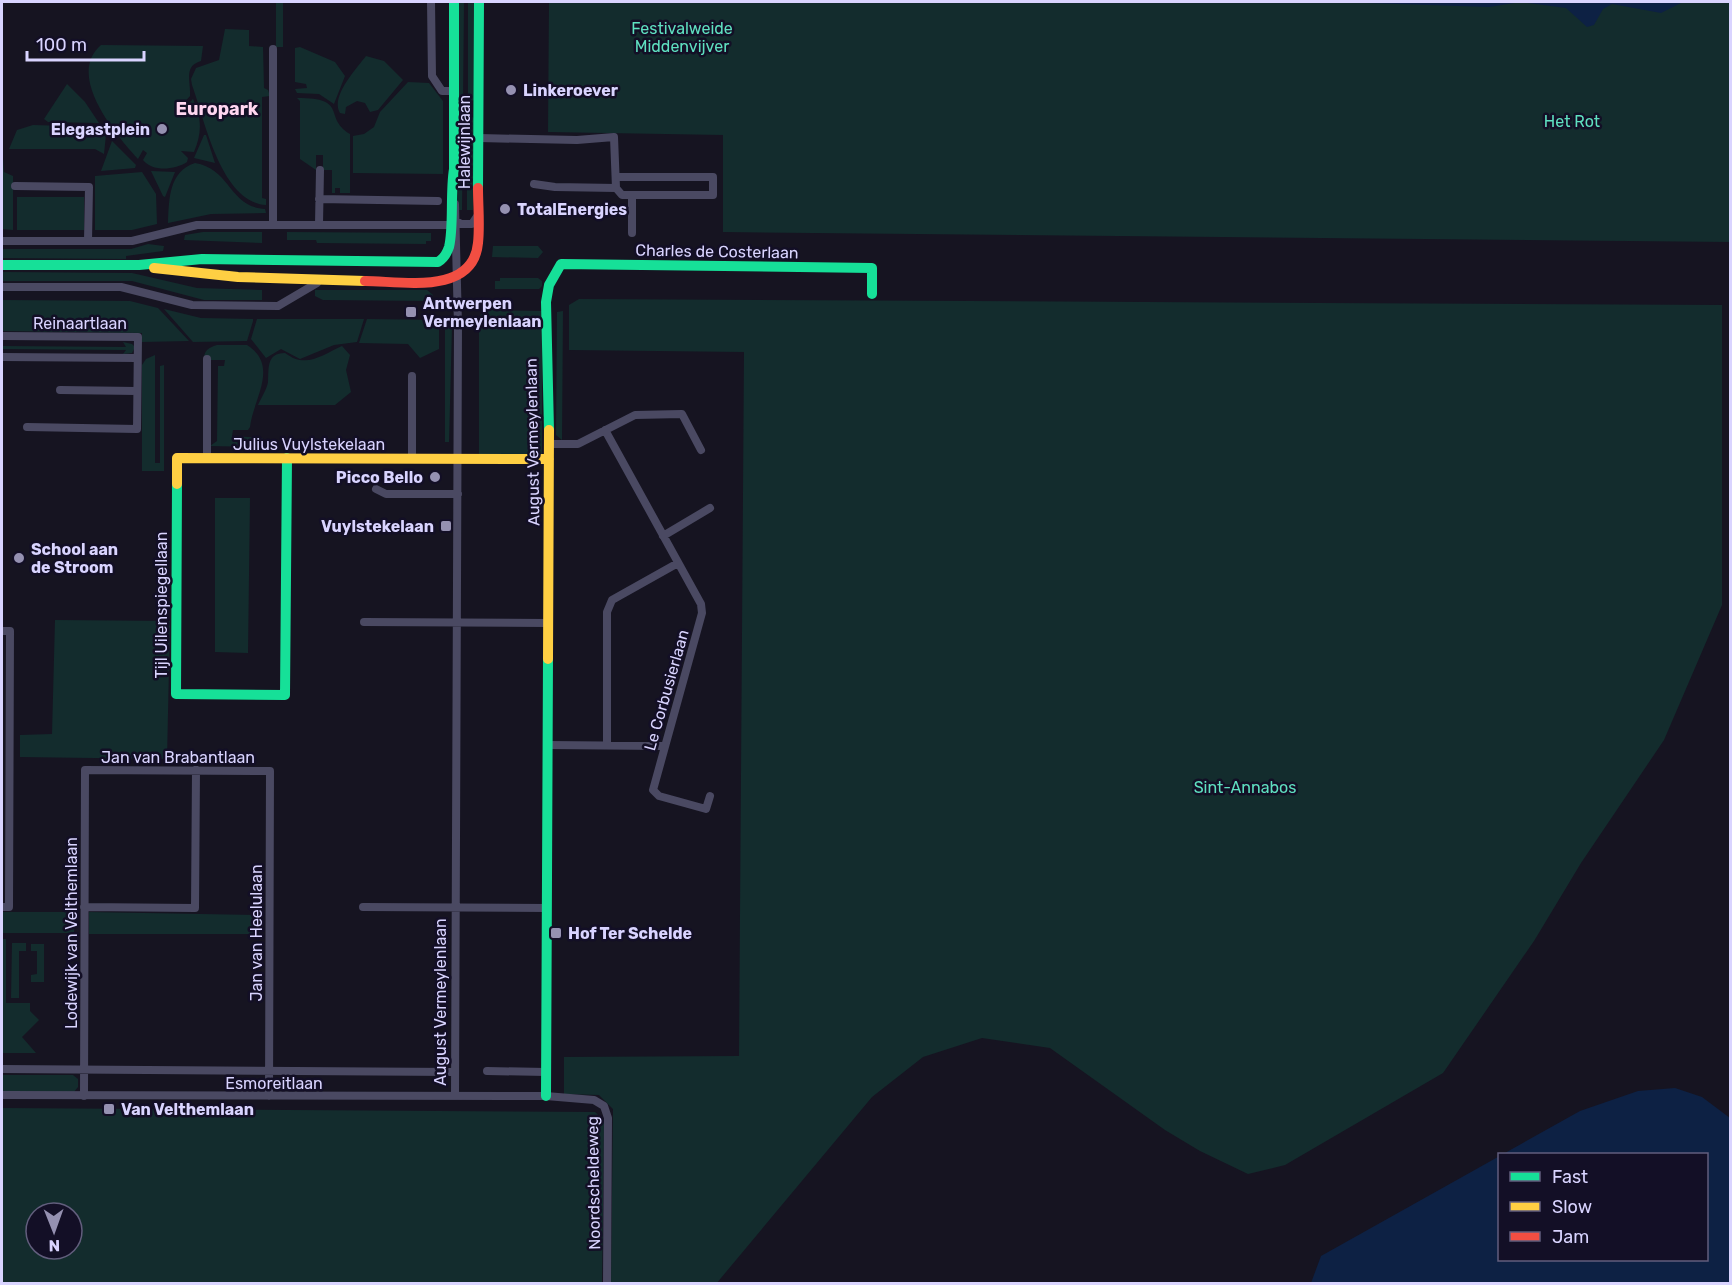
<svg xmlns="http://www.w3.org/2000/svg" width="1732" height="1285" font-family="Rubik,sans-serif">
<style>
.green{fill:#132c2d;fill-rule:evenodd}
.water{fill:#0d2144;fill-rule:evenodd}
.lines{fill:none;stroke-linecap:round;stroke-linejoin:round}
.street{stroke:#4a4962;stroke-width:8}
.fast{stroke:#16e098;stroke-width:10}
.slow{stroke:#ffcf43;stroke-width:10}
.jam{stroke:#f24e42;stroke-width:10}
.poi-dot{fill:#9591b1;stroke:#130f26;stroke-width:2}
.labels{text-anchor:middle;stroke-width:5;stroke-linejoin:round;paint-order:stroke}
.park-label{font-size:16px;fill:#5fe0c0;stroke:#130f26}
.poi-label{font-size:16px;font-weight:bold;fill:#d9d4ff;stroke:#130f26;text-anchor:start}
.street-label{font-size:16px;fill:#d9d4ff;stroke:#130f26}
.neighbourhood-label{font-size:18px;font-weight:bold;fill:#ffd6f0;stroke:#130f26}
</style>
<rect width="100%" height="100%" fill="#161421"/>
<path class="green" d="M276 2H283V47H276Z
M458 2H464L463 102 459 101Z
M468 2H475L474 100 468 102Z
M549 2H1730V242L723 232V135L548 132Z
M225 29 249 30V46L263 47 264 88 268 90 270 96 262 97V198L266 199V205C221 202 205 121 192 85L191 79 196 68 219 60Z
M101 45 203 46 201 61C183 66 191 82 190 96L181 106 184 108 193 99C202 118 202 133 194 152L181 151 188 158 187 162C175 170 152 172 143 160L147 153 143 150 138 159C117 136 65 76 101 45Z
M300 47 335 62 345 76 334 104 319 94 297 93 295 89 307 88 306 84 295 82V48Z
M366 56 384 61 403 80 378 110 370 112 365 103 357 101 346 107 345 114 340 113C330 97 356 69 366 56Z
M408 82 429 83 443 101V174L353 173V136L364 134 374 127 380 112Z
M67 84 85 102 99 123 48 122 44 119Z
M297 98C350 98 322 117 350 134V193H340V188H335V193H332V170H323V155H316V170L300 159V101Z
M463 114 462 210H456L457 119 459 115Z
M467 115 474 118 473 210H467Z
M33 125 99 127 106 135 104 154 95 149H9L17 130Z
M204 135H206L215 163 194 158Z
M112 141 136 165 135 168 101 171Z
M2 144 4 172 13 176V230L2 229Z
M195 163C231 169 229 207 265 209L266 213 211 214 168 223C169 199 169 171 195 163Z
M151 171 175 172 165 197 163 196Z
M142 172 156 194 157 224 132 230H95V176Z
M17 197H84V230H17Z
M203 232H262V243L184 240 185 235Z
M287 232 431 233V241H426V244L317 243 316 240H287Z
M148 244 164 246 163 251 126 256V259L2 258V249H131Z
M493 246H538L543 252 538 258 492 257Z
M2 272 132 273 197 288 262 290V300H204L132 281H2Z
M500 278H538L542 281V286L539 289H495V281H500Z
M315 290H427L433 295 429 301 323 300 315 296Z
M579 299 1722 305V605L1664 740 1581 863 1534 941 1443 1073 1285 1165 1248 1174 1200 1151 1165 1130 1050 1048 982 1038 923 1057 872 1097 716 1284 611 1283 613 1109 599 1095 564 1094V1057L739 1056 744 352 569 350V305Z
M2 300 130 301 158 308 189 341 142 342V333L2 331Z
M164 309 201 318 253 319V321L247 341 193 342Z
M484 310 542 311V454H479V317Z
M563 311 562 440 556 435 557 312Z
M257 319H364L357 342 334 345 300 359 281 349 266 358 251 339Z
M367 319 439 320V349L420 358 408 344 359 343Z
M445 327H452L449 442H445Z
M123 342 132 344 135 347 132 353 123 354 126 350 2 349V346L126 347Z
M217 345H247C280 366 253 399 250 427L248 430H233L232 436 262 438 265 441 262 447 210 446 217 441 218 366H224L225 360H204C204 350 208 348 217 345Z
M342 346 350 355 346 370 351 392 335 405H258C261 398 267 389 268 382 269 369 266 353 285 353 306 369 322 355 342 346Z
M155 355V463H160V366L164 365V471H142V365L146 359Z
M215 498H250L248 653 215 652Z
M55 620 170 621 167 759 20 757V735L52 734Z
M2 912H75L74 933H2Z
M89 912 260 915V934H89Z
M2 939H6V1003H30V1011L39 1020 22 1037 36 1053H2Z
M12 943H26V951H19V998H11Z
M31 944H44V982H31V975L37 974V951H31Z
M2 1075H73L78 1079V1087L74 1092 2 1091Z
M2 1108 595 1112 604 1120V1127L602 1283H2ZM36 1213H72V1249H36Z"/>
<path class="water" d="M1337 2H1722L1681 3 1661 13 1612 4 1603 9 1594 25 1587 27 1566 8 1521 2 1489 7Z
M1675 1088 1702 1097 1730 1118V1283H1311L1321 1256 1580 1111 1638 1091ZM1706 1154V1260H1500V1154Z"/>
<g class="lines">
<path class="street" d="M431 2 432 76 442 91H454
M479 138 577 140 614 137 616 188 622 195H713V177H616
M534 184 555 187 616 188
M15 186 89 187 88 241
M319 199 438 201
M455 204 458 325 455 1096
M456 221 461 224H472L478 215
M273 224V49
M319 224 320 170
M632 233V195
M2 241H132L197 225H450
M2 287H121L192 305 278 306 317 283
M2 336 138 337 137 429 27 427
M2 357 137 358
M60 390 137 391
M605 430 701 604 702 613 653 790 659 796 706 809 710 796
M549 444H578L635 415 682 414 701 450
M207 458V359
M412 459V376
M376 489 386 494H458
M663 536 710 508
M364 622 548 623
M2 631H10L9 907H2
M547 745 663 746
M607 745V612L612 600 678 563
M84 907 195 908 196 770
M363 907 547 908
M2 1069 455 1072
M487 1071 546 1072
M2 1095 546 1096 594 1100 604 1106 608 1118 607 1284
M84 1096 85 770 270 771 269 1096"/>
<path class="fast" d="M478 188 479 2
M2 265H139L202 259 438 262C443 259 447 253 449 247 454 227 450 193 454 169V2
M549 430 546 302 549 285 561 264 872 268V294
M177 484 176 694 285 695 287 458
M546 1096 548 659"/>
<path class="slow" d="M154 268 238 277 365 281
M177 484V458L549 459
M548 659 549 430"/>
<path class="jam" d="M365 281C401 281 473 296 478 243 480 225 478 206 478 188"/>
</g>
<g class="poi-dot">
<circle cx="511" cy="90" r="6"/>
<circle cx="162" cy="129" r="6"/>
<circle cx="505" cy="209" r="6"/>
<rect x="405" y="306" width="12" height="12" rx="3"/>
<circle cx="435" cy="477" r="6"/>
<rect x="440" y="520" width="12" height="12" rx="3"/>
<circle cx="19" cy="558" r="6"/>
<rect x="550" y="927" width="12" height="12" rx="3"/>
<rect x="103" y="1103" width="12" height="12" rx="3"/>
</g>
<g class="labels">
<g class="park-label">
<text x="682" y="34">Festivalweide<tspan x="682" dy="18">Middenvijver</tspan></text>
<text x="1572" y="127">Het Rot</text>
<text x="1245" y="793">Sint-Annabos</text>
</g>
<g class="poi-label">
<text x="523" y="96">Linkeroever</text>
<text x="150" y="135" text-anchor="end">Elegastplein</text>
<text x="517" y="215">TotalEnergies</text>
<text x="423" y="309">Antwerpen<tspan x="423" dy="18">Vermeylenlaan</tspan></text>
<text x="423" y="483" text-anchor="end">Picco Bello</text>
<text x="434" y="532" text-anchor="end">Vuylstekelaan</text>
<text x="31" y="555">School aan<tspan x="31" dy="18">de Stroom</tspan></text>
<text x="568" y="939">Hof Ter Schelde</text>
<text x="121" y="1115">Van Velthemlaan</text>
</g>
<g class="street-label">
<text transform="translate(464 142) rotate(-90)" y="6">Halewijnlaan</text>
<text transform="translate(717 251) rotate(1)" y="6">Charles de Costerlaan</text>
<text x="80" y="329">Reinaartlaan</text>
<text transform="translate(532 442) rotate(-91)" y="6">August Vermeylenlaan</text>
<text x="309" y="450">Julius Vuylstekelaan</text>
<text transform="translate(161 605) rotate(-90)" y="6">Tijl Uilenspiegellaan</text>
<text transform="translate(666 690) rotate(-74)" y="6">Le Corbusierlaan</text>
<text x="178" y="763">Jan van Brabantlaan</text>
<text transform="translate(71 933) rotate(-90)" y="6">Lodewijk van Velthemlaan</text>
<text transform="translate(256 933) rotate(-90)" y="6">Jan van Heelulaan</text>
<text transform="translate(440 1002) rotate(-90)" y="6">August Vermeylenlaan</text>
<text x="274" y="1089">Esmoreitlaan</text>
<text transform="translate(593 1183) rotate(-91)" y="6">Noordscheldeweg</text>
</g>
<g class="neighbourhood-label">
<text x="217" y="115">Europark</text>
</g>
</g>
<rect width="1732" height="1285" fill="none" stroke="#d9d4ff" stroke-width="6"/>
<rect x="1498" y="1153" width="210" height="108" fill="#130f26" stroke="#625e7d" stroke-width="1.5"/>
<rect x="1510" y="1172" width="30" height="9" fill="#16e098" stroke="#625e7d" stroke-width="1.5"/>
<text x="1552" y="1183" font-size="18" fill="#d9d4ff">Fast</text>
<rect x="1510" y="1202" width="30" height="9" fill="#ffcf43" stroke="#625e7d" stroke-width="1.5"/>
<text x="1552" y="1213" font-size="18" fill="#d9d4ff">Slow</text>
<rect x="1510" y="1232" width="30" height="9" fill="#f24e42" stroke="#625e7d" stroke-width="1.5"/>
<text x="1552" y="1243" font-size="18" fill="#d9d4ff">Jam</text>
<g transform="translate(54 1231) rotate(179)"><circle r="28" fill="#130f26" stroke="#625e7d" stroke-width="1.5"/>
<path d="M0-4.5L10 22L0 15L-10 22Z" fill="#9591b1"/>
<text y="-9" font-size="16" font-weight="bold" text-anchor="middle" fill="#d9d4ff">N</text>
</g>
<path d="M27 51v9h117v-9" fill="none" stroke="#d9d4ff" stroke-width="3"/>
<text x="36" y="51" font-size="18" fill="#d9d4ff" stroke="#130f26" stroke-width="4.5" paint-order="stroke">100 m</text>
</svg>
